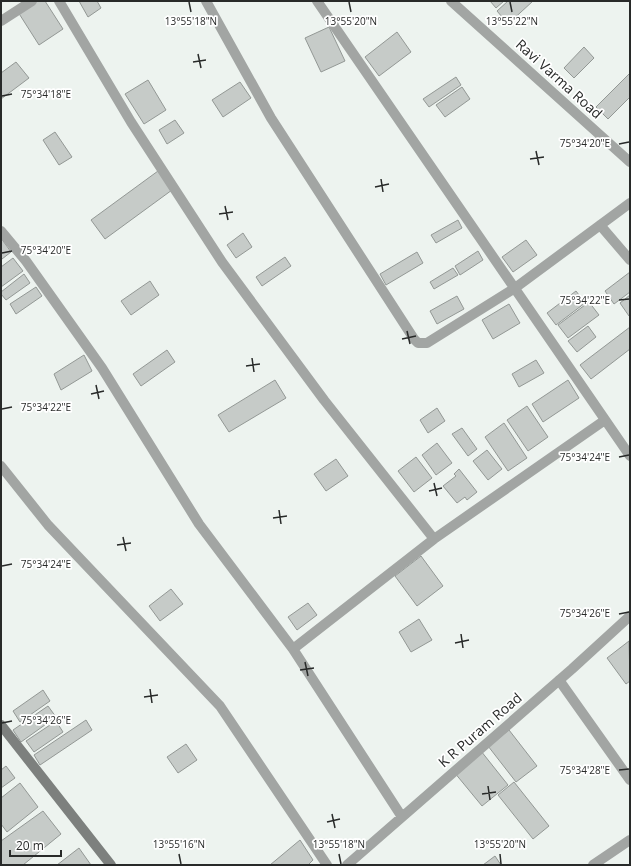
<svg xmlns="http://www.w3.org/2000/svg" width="631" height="866" font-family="'Open Sans',sans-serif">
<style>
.building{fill:#c6cbc8;stroke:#939895}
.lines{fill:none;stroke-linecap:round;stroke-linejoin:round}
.street{stroke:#a2a5a3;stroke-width:10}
.secondary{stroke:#7d807e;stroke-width:10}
.ticks{fill:none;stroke:#282a29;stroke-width:1.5}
.labels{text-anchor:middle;stroke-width:3.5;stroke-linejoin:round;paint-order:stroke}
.street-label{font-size:14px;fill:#282a29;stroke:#fff}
.ticks-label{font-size:10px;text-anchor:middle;fill:#282a29;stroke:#fff;stroke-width:3.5;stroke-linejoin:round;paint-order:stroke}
</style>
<rect width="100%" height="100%" fill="#edf3ef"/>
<path class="building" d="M35 1H45L63 29 39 45 18 12Z
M79 1H97L101 8 88 17Z
M490 1H504L496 8Z
M508 1H533L508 24 497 11Z
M329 27 345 61 321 72 305 38Z
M397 32 411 52 379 76 365 57Z
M584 47 594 58 574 78 564 68Z
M16 62 29 78 1 99V73Z
M630 73V97L608 119 596 107Z
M456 77 461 85 429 107 423 99Z
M148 80 166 110 144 124 125 94Z
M240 82 251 98 223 117 212 100Z
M462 87 470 99 445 117 436 105Z
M175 120 184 133 167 144 159 130Z
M55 132 72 157 59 165 43 140Z
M158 171 172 190 105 239 91 220Z
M458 220 462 228 436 243 431 235Z
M243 233 252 247 236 258 227 245Z
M1 238 11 252 2 259 1 257Z
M526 240 537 255 513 272 502 257Z
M478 251 483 260 460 275 455 266Z
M417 252 423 263 386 285 380 274Z
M285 257 291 266 262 286 256 277Z
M13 258 23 271 1 287V267Z
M453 268 458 275 434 289 430 282Z
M630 272V292L614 304 605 291Z
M24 274 30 283 6 300 1 294V292Z
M150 281 159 295 131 315 121 301Z
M36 287 42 296 16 314 10 304Z
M576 291 585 303 556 325 547 313Z
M630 295V315L629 316 620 303Z
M457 296 464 309 437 324 430 311Z
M589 302 599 315 568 338 558 325Z
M509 304 520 323 493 339 482 320Z
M588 326 596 337 577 352 568 341Z
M630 327V349L591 379 580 365Z
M167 350 175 362 141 386 133 374Z
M84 355 92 371 61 390 54 374Z
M536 360 544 373 519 387 512 374Z
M275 380 286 398 229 432 218 415Z
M568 380 579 398 543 422 532 404Z
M527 406 548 437 528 451 507 420Z
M437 408 445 421 428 433 420 420Z
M504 423 527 458 508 471 485 437Z
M462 428 477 449 468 456 452 434Z
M437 443 452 463 436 475 422 455Z
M487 450 502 469 488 480 473 461Z
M416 457 432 478 414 492 398 471Z
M336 459 348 476 326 491 314 474Z
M459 469 477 492 467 500 465 497 457 503 443 486 456 476 454 474Z
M421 556 443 586 417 606 395 576Z
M171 589 183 604 160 621 149 606Z
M308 603 317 615 297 630 288 617Z
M419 619 432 640 411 652 399 632Z
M629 641 630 681 626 684 607 658Z
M43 690 50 701 20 722 13 711Z
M48 706 56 717 21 742 13 730Z
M86 720 92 730 40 765 34 755Z
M56 721 63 732 34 752 26 741Z
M509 730 537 766 516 782 488 746Z
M186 744 197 760 178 773 167 757Z
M481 751 508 785 482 806 454 772Z
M6 766 15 778 1 788V770Z
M514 782 549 826 533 839 498 795Z
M20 783 38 807 7 832 1 824V798Z
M43 811 61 834 23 865H1V841Z
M300 840 313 860 308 865H270Z
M79 848 91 865H57Z
M495 856 501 865H483Z"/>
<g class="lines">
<path class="street" d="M59 1 131 122 222 262 324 400 434 539
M206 1 271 118 414 339 418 343H427L515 288 630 203
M317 1 630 456
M451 1 630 162
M1 21 32 1
M600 225 630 260
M1 231 26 261 102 368 199 524 293 649 402 817
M1 466 48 525 220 706 327 865
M293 649 434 539 605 420
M559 680 630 780
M347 865 572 669 630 616
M593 865 630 840"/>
<path class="secondary" d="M1 725 111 865"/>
</g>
<path class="ticks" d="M189 2 191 12M349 2 351 12M510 2 512 12M198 54 201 68M193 62 206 60M2 96 12 94M619 144 629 142M536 151 539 165M530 159 544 157M381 179 383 192M375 187 389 184M225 206 228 220M219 214 233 212M2 253 12 251M619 300 629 299M407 331 410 344M402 339 416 336M252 358 254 372M246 366 260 364M96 385 99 399M91 394 104 391M2 409 12 407M619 457 629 455M434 483 437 496M429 491 442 488M279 510 281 524M273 518 287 516M123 537 126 551M117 545 131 543M2 566 12 564M619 614 629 612M461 634 463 648M455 643 469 640M305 662 308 676M300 670 314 668M150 689 152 703M144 697 158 695M2 723 12 721M619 770 629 769M488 786 490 800M482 794 496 792M332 814 335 828M327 822 340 819M179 854 181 864M339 854 341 864M500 854 501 864"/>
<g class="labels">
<g class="street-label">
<text transform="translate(559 79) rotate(42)" y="5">Ravi Varma Road</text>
<text transform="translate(480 730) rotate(-41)" y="5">K R Puram Road</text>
</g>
</g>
<g class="ticks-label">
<text x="191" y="25">13°55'18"N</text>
<text x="351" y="25">13°55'20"N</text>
<text x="512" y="25">13°55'22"N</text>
<text x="46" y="98">75°34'18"E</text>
<text x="585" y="147">75°34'20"E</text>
<text x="46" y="254">75°34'20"E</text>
<text x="585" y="304">75°34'22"E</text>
<text x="46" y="411">75°34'22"E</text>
<text x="585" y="461">75°34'24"E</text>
<text x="46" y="568">75°34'24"E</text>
<text x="585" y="617">75°34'26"E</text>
<text x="46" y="724">75°34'26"E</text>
<text x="585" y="774">75°34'28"E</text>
<text x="179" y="848">13°55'16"N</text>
<text x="339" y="848">13°55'18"N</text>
<text x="500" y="848">13°55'20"N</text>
</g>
<rect width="631" height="866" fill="none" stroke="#282a29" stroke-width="4"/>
<path d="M10 850v6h51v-6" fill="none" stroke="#282a29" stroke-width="2"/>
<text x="16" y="850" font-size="12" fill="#282a29" stroke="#ffffff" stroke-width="3" paint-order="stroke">20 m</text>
</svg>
